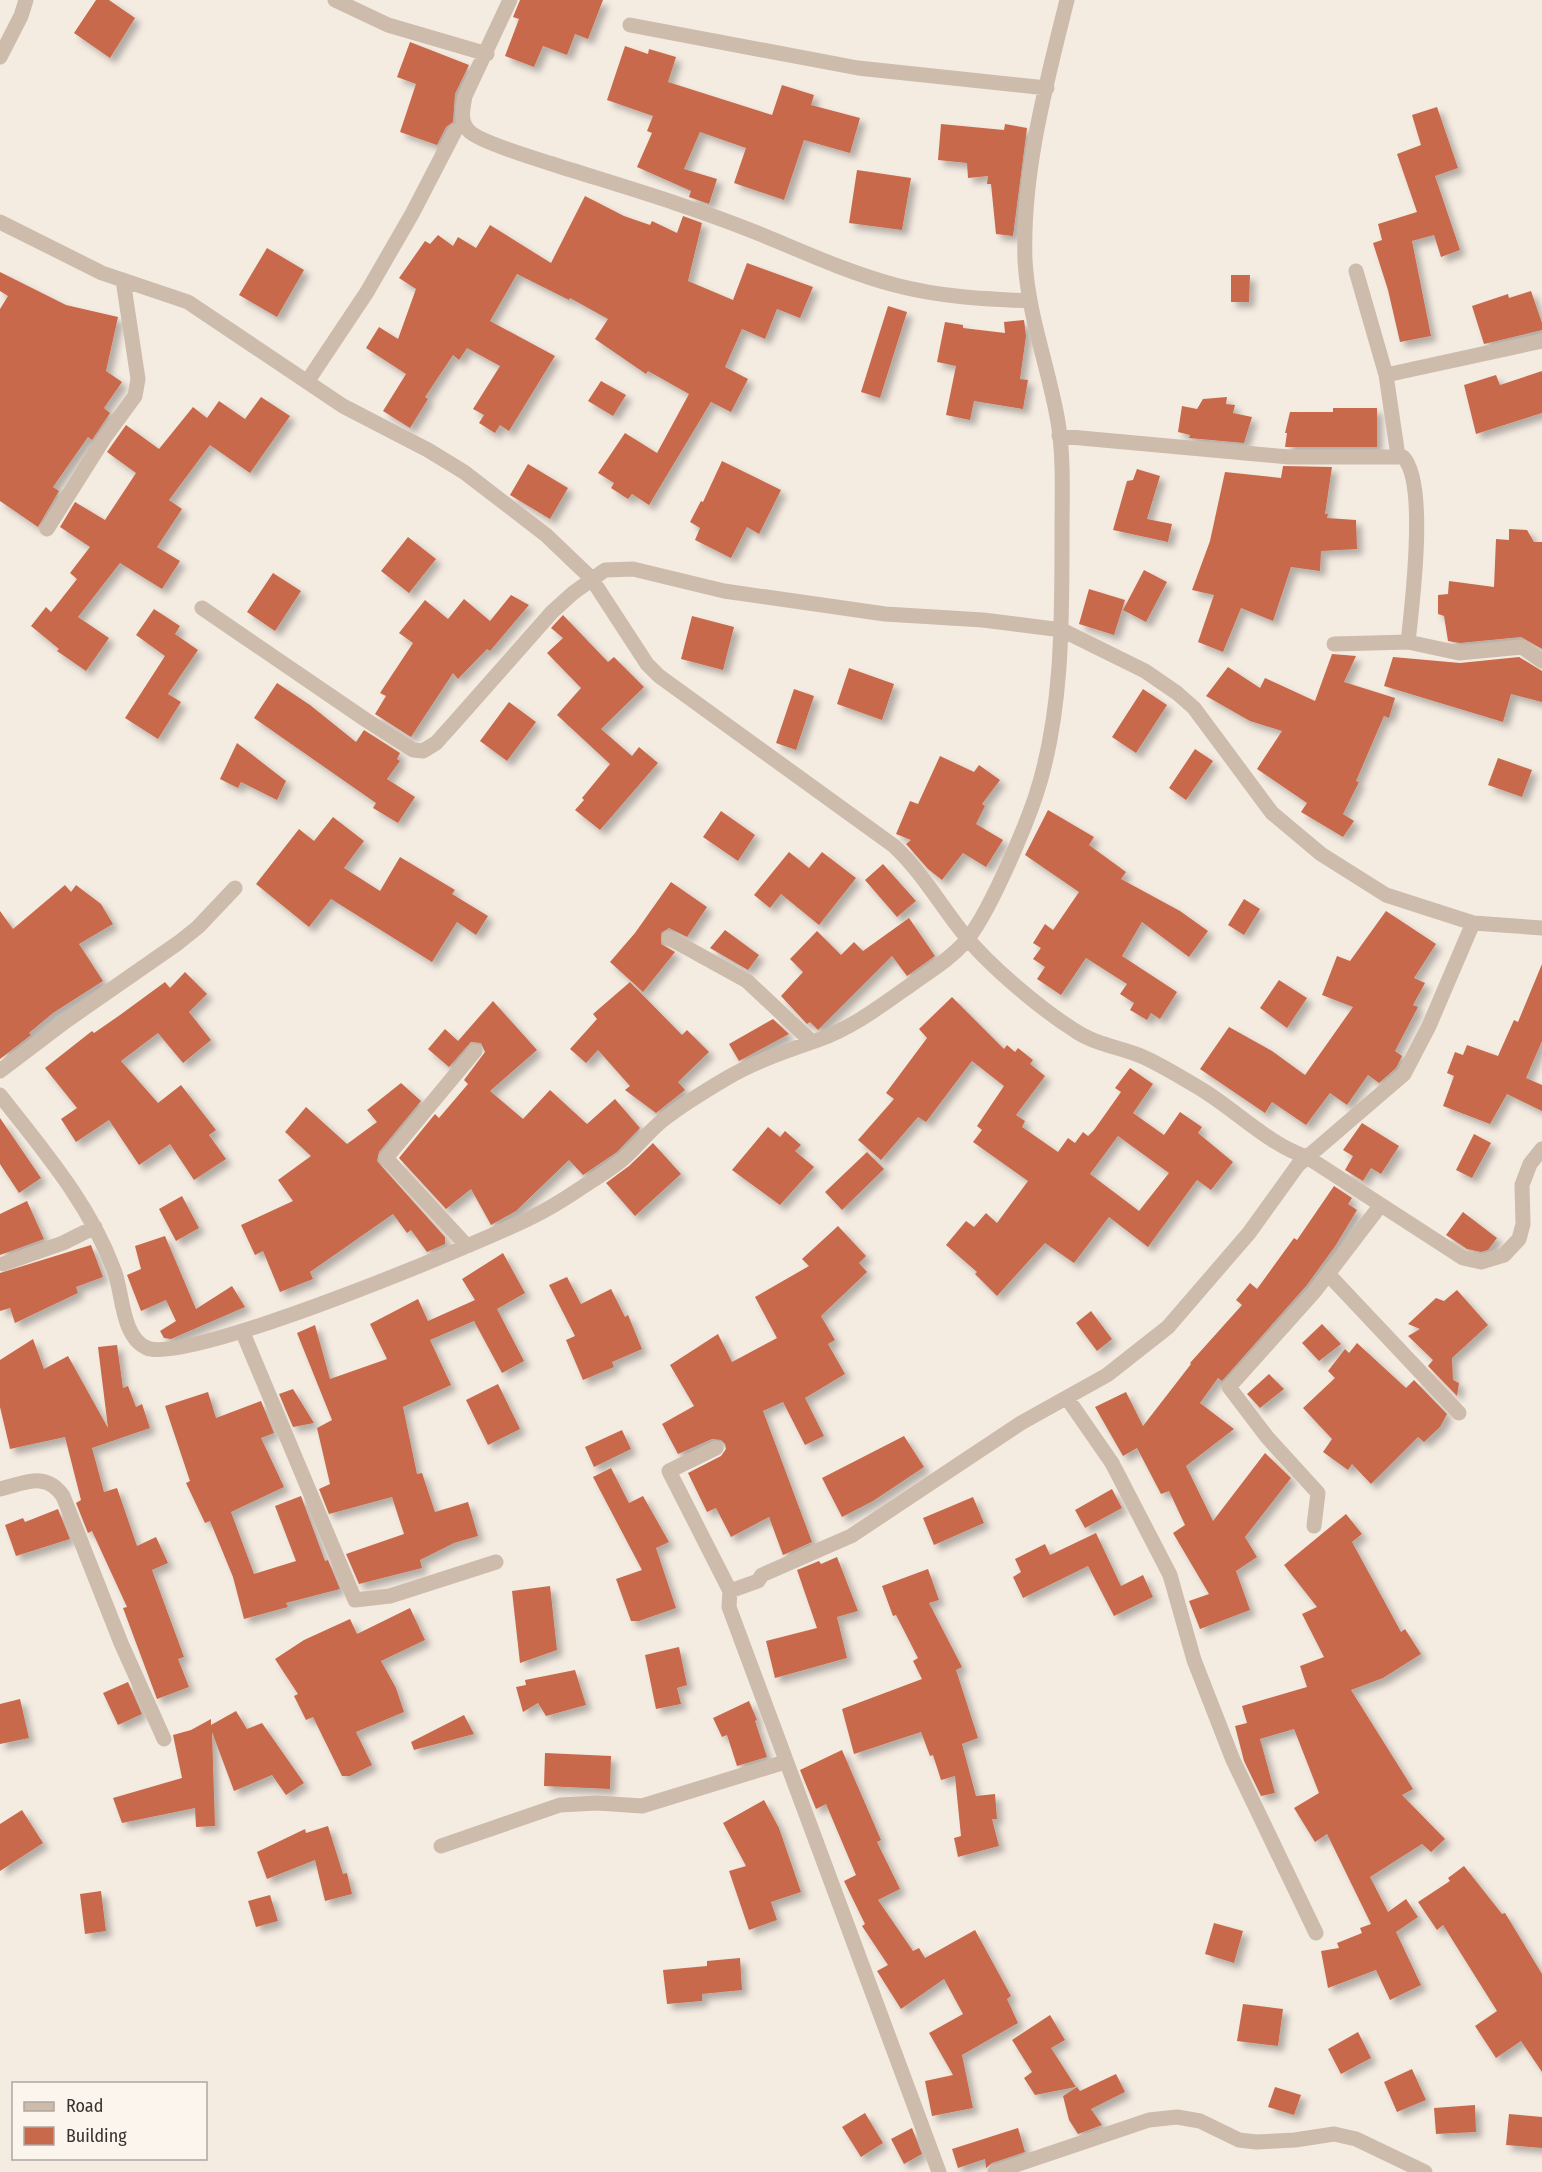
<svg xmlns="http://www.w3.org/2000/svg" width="1542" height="2172" font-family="'Fira Sans Condensed',sans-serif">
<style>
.building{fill:#c8694b;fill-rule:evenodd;filter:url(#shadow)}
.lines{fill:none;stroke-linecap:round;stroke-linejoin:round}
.minor{stroke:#cdbbac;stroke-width:15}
</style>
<defs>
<filter id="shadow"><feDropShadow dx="5.5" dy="5.5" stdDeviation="3" flood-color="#0004"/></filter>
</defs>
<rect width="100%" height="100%" fill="#f4ebe1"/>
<path class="building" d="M96 0H109L135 18 110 58 74 33Z
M520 0H603L588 39 575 34 567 55 543 46 534 67 505 56 519 19 513 17Z
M410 42 469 65 455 94 453 122 446 127 437 145 400 132 416 84 397 77Z
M625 46 648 54 649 49 676 57 668 82 772 115 782 85 814 95 811 105 860 118 850 153 804 140 784 200 734 183 746 148 700 132 684 169 717 179 709 204 689 197 691 191 637 167 652 133 647 131 653 116 607 100Z
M1437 107 1458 168 1435 176 1460 250 1441 257 1434 235 1412 241 1431 336 1400 342 1388 290 1373 243 1382 240 1378 224 1417 212 1397 154 1421 145 1412 115Z
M941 124 1004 130 1005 124 1027 128 1013 236 996 234 991 184H987L988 176 968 178 967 163 938 160Z
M857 170 911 178 902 230 849 223Z
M585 196 624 216 650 225 652 221 677 233 683 216 702 223 688 281 733 300 747 263 813 287 800 318 777 309 765 339 742 329 725 367 748 379 731 412 711 402 649 505 632 494 628 499 611 488 614 483 598 473 625 433 657 453 689 394 648 371 646 374 595 339 608 319 570 298 569 300 517 274 490 321 555 356 509 431 500 425 495 433 479 423 484 415 473 409 500 366 467 348 459 360 453 355 425 397 428 399 410 428 383 411 406 374 366 348 379 327 398 339 416 289 399 278 425 241 430 244 438 235 453 246 458 237 476 248 490 225 551 263Z
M267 248 304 270 277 317 239 295Z
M0 272 66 305 118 317 106 371 122 382 104 408 110 413 92 440 88 437 53 487 59 491 38 527 0 501V309L8 296 0 291Z
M1231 275H1250L1249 302H1231Z
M1531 291 1542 323V330L1484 344 1472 306 1508 294 1509 298Z
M888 306 907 312 880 398 861 392Z
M1024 320 1026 336 1020 379 1028 380 1023 409 974 401 970 420 946 415 956 366 937 362 945 322 963 325V328L1005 333 1004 322Z
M1542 371V413L1476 434 1464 385 1496 375 1500 385Z
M601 381 626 395 613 416 588 401Z
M261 397 290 416 250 473 210 445 169 500 182 509 157 547 180 561 162 589 120 563 78 617 109 638 86 671 57 651 59 649 31 626 46 607 51 612 77 579 70 573 90 547 60 527 75 502 105 520 136 473 107 452 126 425 159 449 193 407 207 418 219 401 245 419Z
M1227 397 1226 404 1235 405 1233 413 1252 417 1244 443 1189 438 1190 435 1178 432 1182 406 1197 409 1203 399Z
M1333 408H1377V447H1285L1287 433H1285L1290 412H1333Z
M722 461 781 490 759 534 747 527 731 558 695 540 700 528 690 522 701 501 703 502Z
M528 464 568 488 550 519 510 495Z
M1283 466 1332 467 1325 514H1328L1327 518 1356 520 1357 549 1321 551 1320 571 1291 567 1273 621 1241 608 1223 652 1198 642 1214 595 1192 590 1210 541 1225 472 1281 478Z
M1137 469 1160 476 1147 519 1172 524 1168 542 1113 530 1127 481 1133 480Z
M1509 529 1527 530 1534 542H1542V649L1521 637 1460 643 1448 641 1444 616 1438 614V595L1448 594 1449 581 1494 587 1496 539 1509 540Z
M408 537 436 559 409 593 381 571Z
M1144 570 1167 582 1146 622 1123 610Z
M273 573 301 591 275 631 247 612Z
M1089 589 1125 600 1114 635 1079 624Z
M511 595 529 605 490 651 487 649 458 679 453 673 411 737 375 714 386 696 380 693 413 643 399 633 425 600 448 619 464 599 490 621Z
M154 609 180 626 175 634 198 650 168 694 181 702 158 739 125 718 165 656 136 635Z
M563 615 608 662 614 657 644 687 601 729 632 756 639 747 658 763 600 830 575 810 584 800 582 798 610 764 557 715 581 688 547 653 563 638 551 628Z
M692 616 734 627 723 670 681 659Z
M1332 654 1356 656 1344 682 1395 698 1389 718 1384 716 1356 781 1359 782 1343 814 1354 821 1343 837 1301 812 1307 803 1257 769 1282 731 1250 721 1206 696 1228 667 1260 688 1265 678 1315 701Z
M1393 657 1460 663 1519 657 1542 671V702L1511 694 1503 722 1384 686Z
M849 668 894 684 882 720 837 704Z
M277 683 310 705 356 742 364 730 400 753 397 759 400 761 387 779 415 797 398 823 373 808 376 803 254 718Z
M794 689 814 696 796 750 776 743Z
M1143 689 1167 705 1136 753 1112 737Z
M509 702 536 722 507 761 480 741Z
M237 743 286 781 277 800 241 782 238 788 220 779Z
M1195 749 1213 761 1186 800 1169 788Z
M940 756 974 772 979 765 1000 780 982 804 985 806 976 824 1003 840 986 867 963 853 942 880 928 869 906 844 911 840 896 834 910 801 918 804Z
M1498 758 1532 770 1522 797 1488 785Z
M1048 810 1094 837 1089 845 1126 872 1121 879 1180 911 1208 931 1189 957 1142 922 1122 956 1177 992 1160 1019 1151 1013 1147 1020 1130 1010 1134 1003 1120 994 1127 984 1086 958 1061 995 1037 979 1045 967 1033 959 1041 948 1033 943 1045 924 1053 930 1079 892 1025 855Z
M721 811 755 835 738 861 703 837Z
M333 817 364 841 344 868 380 891 400 857 455 890 452 894 488 916 476 935 457 922 432 962 331 899 309 927 256 884 299 829 314 841Z
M789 852 809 868 822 852 856 878 819 925 781 894 770 908 754 895Z
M883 864 916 901 897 917 865 880Z
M671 882 707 907 687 937 669 928 661 933V944L675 952 643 992 610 962 635 933Z
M65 885 71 892 76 885 101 904 113 924 79 944 103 981 53 1013 29 1033 31 1035 0 1059V911L13 929Z
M1244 899 1260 909 1244 935 1228 925Z
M1386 911 1436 944 1414 978 1425 983 1413 1005 1418 1007 1395 1051 1402 1056 1396 1068 1379 1083 1368 1075 1347 1105 1330 1093 1306 1125 1272 1102 1265 1113 1200 1069 1229 1027 1272 1051 1305 1075 1353 1007 1322 995 1337 956 1350 961Z
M909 918 935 956 907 976 892 956 818 1030 810 1022 807 1024 781 996 803 972 790 959 817 931 841 955 854 942 863 951Z
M725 930 759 955 748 970 710 948Z
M1542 964V1041L1526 1078 1542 1085V1111L1507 1094 1490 1124 1443 1106 1454 1076 1447 1073 1455 1052 1463 1055 1467 1045 1498 1056 1514 1020 1518 1022Z
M185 972 207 994 189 1012 211 1040 183 1063 158 1033 121 1061 158 1103 181 1085 216 1130 209 1135 226 1159 194 1180 170 1144 139 1165 109 1120 76 1142 61 1119 77 1108 45 1068 92 1031 94 1033 120 1015 165 982 170 988Z
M1279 980 1307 998 1287 1028 1260 1008Z
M630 982 682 1035 687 1030 709 1052 678 1082 685 1090 656 1113 625 1090 630 1086 598 1050 586 1063 570 1049 597 1019 593 1014Z
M952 997 1004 1049 1007 1045 1015 1052 1018 1048 1033 1060 1030 1064 1045 1076 1016 1115 1025 1121 1022 1127 1058 1152 1068 1138 1075 1143 1083 1132 1088 1136 1094 1130 1121 1092 1115 1088 1130 1068 1153 1084 1133 1113 1164 1135 1180 1112 1202 1127 1198 1133 1233 1162 1211 1190 1197 1180 1148 1247 1109 1217 1074 1263 1045 1243 997 1296 975 1274 977 1272 946 1245 966 1221 974 1227 986 1213 997 1223 1028 1181 973 1142 982 1130 977 1126 1004 1086 972 1061 926 1122 918 1117 881 1160 858 1140 894 1099 886 1093 927 1038 919 1029ZM1118 1136 1169 1173 1139 1211 1090 1174Z
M493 1001 537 1050 490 1091 523 1119 550 1090 587 1124 615 1099 640 1128 617 1152 583 1175 569 1160 516 1211 491 1225 471 1189 446 1209 399 1158 435 1114 439 1118 468 1084 464 1080 485 1052 481 1043 471 1042 449 1067 428 1049 445 1029 458 1041Z
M773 1019 789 1034 739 1061 729 1044Z
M401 1083 421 1101 379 1152 377 1161 445 1237V1244L427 1252 411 1230 407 1233 393 1214 310 1272 313 1279 280 1292 263 1251 255 1255 241 1225 293 1201 278 1180 311 1156 285 1132 306 1107 347 1144 377 1122 367 1110Z
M0 1118 41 1178 19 1193 0 1164Z
M1362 1123 1399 1146 1381 1174 1371 1168 1363 1181 1345 1170 1353 1156 1343 1150Z
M768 1127 780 1137 785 1131 801 1145 795 1151 814 1167 780 1205 732 1170Z
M1474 1134 1491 1143 1472 1178 1456 1170Z
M653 1143 681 1174 635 1216 606 1183 629 1166Z
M867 1152 884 1169 842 1210 825 1192Z
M1334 1186 1352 1198 1348 1204 1357 1210 1336 1245 1307 1285 1222 1381 1218 1378 1200 1403 1234 1429 1186 1466 1213 1521 1265 1453 1291 1478 1245 1537 1257 1557 1236 1571 1250 1610 1200 1629 1189 1601 1209 1594 1173 1533 1185 1525 1169 1491 1161 1494 1137 1448 1123 1456 1095 1407 1126 1392 1143 1426 1191 1364 1190 1363 1242 1305 1236 1300 1250 1283 1257 1289 1294 1238 1297 1240Z
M182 1196 199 1228 176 1241 159 1209Z
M27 1201 44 1239 0 1255V1214Z
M1463 1212 1497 1238 1488 1250 1481 1252 1467 1249 1446 1235Z
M838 1226 866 1256 859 1263 867 1272 821 1316 835 1340 828 1344 845 1374 805 1398 824 1436 805 1445 783 1402 763 1411 812 1542 783 1555 769 1517 731 1537 716 1508 707 1512 688 1473 721 1456 726 1449 725 1444 721 1440 712 1439 678 1454 662 1424 694 1406 670 1365 718 1334 732 1362 777 1338 755 1297 809 1266 802 1259Z
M165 1236 196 1309 232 1286 245 1307 171 1339 164 1338 160 1331 176 1321 166 1300 141 1311 127 1275 141 1269 135 1246Z
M91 1245 103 1277 76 1287 78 1293 15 1323 10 1308 0 1311V1273Z
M503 1253 525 1293 497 1309 524 1361 502 1373 474 1321 430 1340 451 1385 403 1407 417 1474 422 1473 435 1512 468 1502 478 1536 454 1543 420 1560 422 1568 359 1584 346 1554 404 1534 392 1497 329 1514 319 1489 330 1484 317 1428 332 1420 297 1333 315 1325 330 1379 387 1359 370 1324 418 1299 428 1321 475 1300 462 1279Z
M567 1277 581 1304 611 1289 625 1317 628 1315 642 1349 612 1362 614 1367 583 1380 566 1340 575 1336 549 1285Z
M1457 1290 1488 1325 1452 1358 1453 1380 1459 1383 1457 1396 1428 1366 1433 1360 1408 1336 1420 1329 1408 1324 1436 1298 1444 1301Z
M1091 1311 1112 1339 1097 1351 1076 1323Z
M1322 1324 1341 1344 1319 1361 1302 1343Z
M33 1339 44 1369 68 1356 108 1428 98 1347 117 1345 123 1388 128 1386 136 1407 142 1404 150 1428 92 1448 104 1492 117 1488 137 1546 156 1537 168 1563 152 1570 184 1657 178 1659 189 1687 157 1699 123 1608 127 1607 92 1531 88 1533 76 1503 81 1500 65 1437 10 1449 0 1407V1360Z
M1357 1343 1406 1388 1414 1380 1447 1414 1440 1427 1424 1442 1418 1437 1371 1484 1352 1464 1348 1470 1323 1452 1332 1439 1303 1408 1335 1378 1328 1371 1345 1349 1349 1353Z
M1269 1374 1284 1389 1260 1408 1247 1394Z
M498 1384 520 1429 488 1445 466 1400Z
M293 1389 314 1423 293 1427 279 1394Z
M208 1392 216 1418 261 1401 274 1433 261 1438 284 1487 231 1512 254 1574 296 1561 275 1506 301 1496 325 1561 328 1560 340 1589 286 1603 288 1607 244 1619 233 1577 210 1521 205 1523 186 1483 190 1481 165 1406Z
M622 1430 631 1449 594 1467 585 1447Z
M904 1436 924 1467 873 1501 842 1517 822 1478Z
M611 1468 629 1503 643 1496 669 1542 656 1548 676 1608 639 1621H631L616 1579 642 1570 593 1477Z
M1112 1489 1122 1508 1085 1528 1075 1510Z
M973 1497 984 1523 934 1545 923 1518Z
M58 1509 70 1539 16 1556 5 1525 23 1518 25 1522Z
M1346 1514 1362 1534 1352 1542 1401 1632 1405 1629 1421 1654 1383 1678 1351 1690 1413 1789 1402 1795 1445 1839 1431 1852 1422 1844 1370 1877 1388 1912 1406 1899 1418 1917 1396 1932 1421 1985 1390 2000 1376 1970 1328 1988 1321 1951 1339 1948 1337 1943 1362 1933 1360 1928 1371 1924 1327 1834 1315 1842 1294 1808 1319 1793 1294 1729 1260 1739 1275 1793 1261 1796 1244 1761 1235 1726 1247 1723 1242 1706 1307 1687 1300 1666 1324 1657 1302 1614 1317 1607 1284 1565Z
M1096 1533 1121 1586 1143 1575 1153 1597 1114 1616 1088 1566 1023 1598 1013 1577 1021 1572 1015 1559 1045 1544 1050 1555Z
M837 1557 858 1611 837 1617 847 1658 775 1678 766 1641 817 1628 797 1570 819 1561 821 1564Z
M928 1569 939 1600 929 1603 962 1667 956 1670 978 1738 962 1744 976 1796 995 1794 997 1819H992L999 1846 958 1857 954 1838 961 1836 955 1776 941 1780 933 1755 930 1756 921 1732 854 1754 842 1709 922 1679 913 1661 918 1658 896 1615 893 1616 882 1586Z
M550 1586 557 1650 520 1663 512 1591Z
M410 1608 425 1640 381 1661 396 1688 404 1712 356 1732 372 1765 350 1776H342L313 1717 306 1720 294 1696 298 1694 275 1659 304 1640 350 1619 357 1634Z
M679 1647 687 1685 677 1688 681 1704 656 1709 645 1655Z
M575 1670 586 1705 546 1716 538 1703 523 1712 516 1687 526 1685 525 1680Z
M128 1682 142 1714 118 1725 103 1693Z
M20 1699 29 1738 0 1744V1704Z
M749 1701 757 1720 755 1721 767 1757 737 1766 727 1735 722 1737 713 1718Z
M236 1711 247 1729 262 1723 304 1783 286 1795 272 1775 234 1791 212 1732 215 1826 196 1827 195 1808 122 1823 113 1798 182 1778 173 1735 191 1730 211 1719V1725Z
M464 1715 474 1734 414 1750 411 1742Z
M842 1750 881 1840 877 1842 900 1889 878 1900 913 1951 919 1948 925 1958 975 1930 1011 1996 1007 1999 1018 2023 962 2055 973 2108 932 2116 925 2081 953 2075 929 2033 963 2014 944 1979 901 2009 877 1971 888 1965 862 1926 865 1924 844 1881 856 1875 826 1804 816 1809 800 1770Z
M545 1753 611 1756 610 1789 544 1786Z
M764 1800 779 1828 801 1892 771 1902 777 1920 749 1930 729 1871 746 1866 723 1823Z
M22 1810 43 1843 0 1871V1824Z
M328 1826 343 1874 347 1873 352 1894 325 1901 315 1860 267 1879 257 1852 305 1829 306 1833Z
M1464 1866 1502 1914 1505 1913 1542 1974V2072L1521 2041 1496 2058 1475 2026 1497 2011 1443 1925 1437 1930 1418 1902 1450 1881 1448 1878Z
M101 1891 106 1931 85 1934 80 1894Z
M270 1895 278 1921 256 1927 248 1901Z
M1214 1923 1243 1931 1234 1963 1205 1954Z
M740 1958 742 1990 702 1994V2001L667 2004 663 1970 707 1966V1961Z
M1243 2004 1283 2009 1278 2046 1237 2041Z
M1050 2015 1065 2040 1051 2048 1076 2087 1035 2095 1024 2078 1032 2072 1012 2040Z
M1358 2032 1371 2058 1341 2074 1328 2049Z
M1412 2069 1426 2100 1397 2112 1384 2082Z
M1116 2074 1125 2092 1091 2109 1102 2125 1078 2134 1069 2120 1063 2096 1077 2087 1080 2091Z
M1275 2087 1301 2095 1294 2115 1268 2107Z
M1475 2105 1476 2132 1436 2134 1434 2108Z
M865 2113 883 2143 861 2157 842 2127Z
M1509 2114 1542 2117V2148L1506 2145Z
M912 2128 922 2154 904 2164 891 2139Z
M1018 2128 1025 2152 992 2163 986 2168 985 2159 958 2168 952 2149Z"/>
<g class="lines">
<path class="minor" d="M335 0 388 25 487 54
M510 0 465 96C463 108 459 121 469 131 478 141 533 158 549 163 618 185 688 205 755 232 802 251 846 272 895 285 940 297 985 299 1030 301
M630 25 858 68 1047 88
M0 57 21 16 26 0
M0 222 102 273 188 302 343 406 428 450 464 472 546 535 591 578 647 664 659 676 894 846C923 873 942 908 967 938 992 968 1041 1009 1074 1030 1094 1044 1119 1047 1141 1056 1162 1065 1182 1078 1201 1089 1237 1111 1268 1144 1307 1157L1463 1258 1481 1262 1504 1255 1519 1239 1523 1224 1522 1185 1530 1164 1542 1149
M1356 271 1386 375
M307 382 367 292 412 214 455 131
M1059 436 1289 457H1403C1428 482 1412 605 1408 642
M1398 456 1386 375 1542 341
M47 529 105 437 135 396 138 379 123 280
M202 608 366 720 413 750 423 751 436 743 454 723 552 612 573 593 605 570 633 569 724 591 885 614 983 620 1062 630 1145 671 1177 693 1194 708 1272 813 1321 854 1386 895 1473 923 1542 928
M1334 644 1408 642 1459 653 1522 647 1542 661
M669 938 747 981 812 1042
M0 1071 66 1021 178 943 198 927 235 888
M0 1095C43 1150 89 1203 114 1270 123 1292 121 1337 147 1348 189 1365 477 1244 530 1218 547 1210 563 1200 578 1190 593 1180 610 1170 623 1159 637 1147 648 1132 663 1120 683 1104 705 1091 727 1078 756 1061 787 1051 818 1040 854 1027 882 1005 912 984 930 971 949 960 964 943 987 919 1025 828 1036 795 1063 713 1062 618 1062 532 1062 496 1064 458 1058 422 1049 368 1028 316 1025 260 1022 173 1046 84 1067 0
M467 1246 386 1158 475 1051
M3 1264 63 1243 95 1227
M1328 1274 1459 1413
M243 1333 355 1600 390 1596 496 1562
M1067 1398 1112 1463 1170 1575 1194 1660 1233 1760 1316 1933
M716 1448 669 1471 730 1591
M0 1489C25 1483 46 1471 63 1496L121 1643 164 1739
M1314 1526 1318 1493 1267 1437 1229 1387 1315 1291 1380 1206
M441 1846 560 1805 597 1803 642 1806 785 1762
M939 2172 729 1607 730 1591 758 1581 762 1575 851 1536 1021 1423 1107 1375 1168 1327 1249 1233 1298 1165 1404 1074 1429 1026 1473 923
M995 2172 1149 2120 1177 2117 1200 2121 1239 2140 1256 2142 1295 2140 1334 2134 1356 2139 1425 2172"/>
</g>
<rect x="12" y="2082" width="195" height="78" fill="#fbf5ee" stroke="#aea6a0" stroke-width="1.5"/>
<rect x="24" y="2102" width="30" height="9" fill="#cdbbac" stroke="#aea6a0" stroke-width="1.5"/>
<text x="66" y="2112" font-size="18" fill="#3b302b">Road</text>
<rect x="24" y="2127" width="30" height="18" fill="#c8694b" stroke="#aea6a0" stroke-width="1.5"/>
<text x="66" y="2142" font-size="18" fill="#3b302b">Building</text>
</svg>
